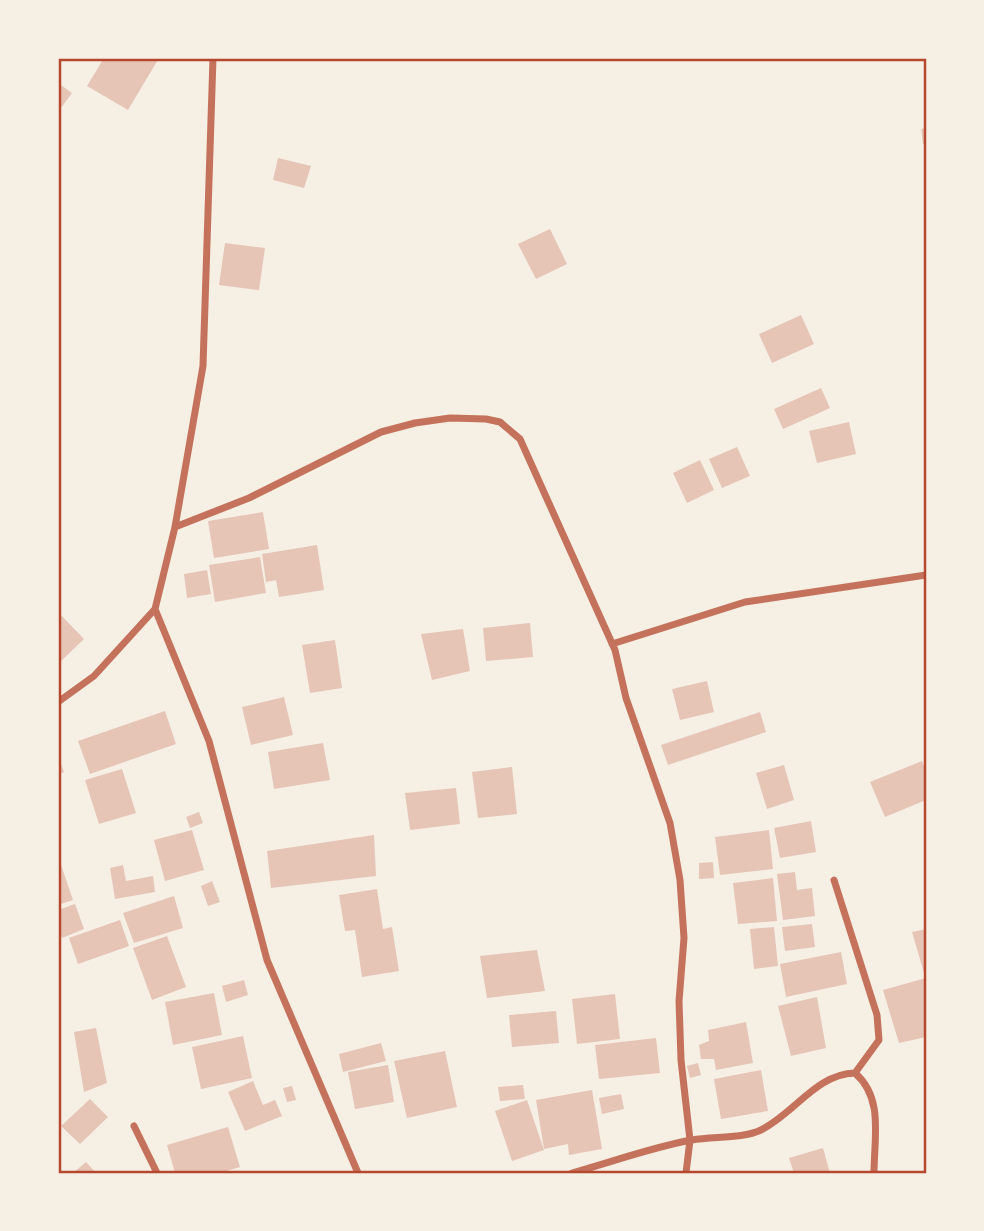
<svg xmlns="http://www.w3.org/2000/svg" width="984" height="1231" font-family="'Roboto Condensed',sans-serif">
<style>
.building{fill:#e6c5b7}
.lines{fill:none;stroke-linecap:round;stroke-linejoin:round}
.minor{stroke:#c5725c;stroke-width:7}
.neatline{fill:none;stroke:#b5482f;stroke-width:2.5}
</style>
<rect width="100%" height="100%" fill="#f6efe4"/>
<path class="building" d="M104 58H159L128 110 87 86Z
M58 83 72 93 58 112Z
M926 128V144H923L921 129Z
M278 158 311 166 304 188 273 180Z
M550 229 567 264 536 279 518 244Z
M225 243 265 248 259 290 219 285Z
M801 315 814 344 772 363 759 334Z
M821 388 830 408 783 429 774 409Z
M849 422 856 454 817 463 809 431Z
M737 447 750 476 722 488 709 459Z
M700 460 714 490 687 503 673 473Z
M263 512 269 549 214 558 208 521Z
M317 545 324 590 279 597 276 580 266 582 262 554Z
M260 557 266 593 215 602 209 565Z
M207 570 211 594 187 598 184 574Z
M58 612 84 639 58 664Z
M530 623 533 657 486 661 483 628Z
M463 629 470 671 432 680 421 634Z
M335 640 342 688 310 693 302 645Z
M707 681 714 712 680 720 672 689Z
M284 697 293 735 251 745 242 707Z
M165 711 176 744 90 774 78 741Z
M760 712 766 732 668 765 661 745Z
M323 743 330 780 274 789 268 752Z
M58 756 64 772 58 774Z
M922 761 926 771V800L885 817 870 782Z
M784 765 794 800 767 809 756 773Z
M512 767 517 814 478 818 472 772Z
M122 769 136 813 99 824 85 780Z
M456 788 460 824 410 830 405 793Z
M199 812 203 823 190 828 186 817Z
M811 821 816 852 780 858 774 828Z
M192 830 204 870 165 881 154 840Z
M769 830 773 869 720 875 715 837Z
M374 835 376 876 271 888 267 851Z
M58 856 73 900 58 905Z
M713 862 714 878 699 879V863Z
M123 865 126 881 153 876 155 892 115 899 110 868Z
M795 872 797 890 812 888 815 916 783 920 777 874Z
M773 878 777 921 738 924 733 883Z
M212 881 220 902 208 906 201 886Z
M377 889 383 929 392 927 399 971 362 977 355 930 345 931 339 895Z
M174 896 183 928 134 943 123 913Z
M75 904 84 929 62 938 58 929V910Z
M120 920 129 946 78 964 69 938Z
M812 924 815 947 785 951 782 927Z
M774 927 778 966 754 969 750 929Z
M926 929V973H924L912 932Z
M167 936 186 987 152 1000 133 948Z
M537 950 545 991 487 998 480 956Z
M841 952 847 984 786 997 780 964Z
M926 978V1037L899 1043 883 990Z
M244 980 248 995 226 1002 222 986Z
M214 993 222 1035 173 1045 165 1002Z
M615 994 620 1039 577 1044 572 999Z
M817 997 826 1048 791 1056 778 1006Z
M556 1011 559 1043 512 1047 509 1015Z
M746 1022 753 1063 716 1070 714 1059H701L699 1045 709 1041 708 1030Z
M96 1028 107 1083 84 1092 74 1032Z
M243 1036 252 1078 201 1089 192 1047Z
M656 1038 660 1073 599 1079 595 1045Z
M381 1043 386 1061 343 1072 339 1054Z
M445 1051 457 1107 407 1118 394 1061Z
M698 1063 701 1075 690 1078 687 1066Z
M388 1065 394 1102 355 1109 348 1072Z
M761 1070 768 1111 721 1119 714 1079Z
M253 1081 263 1105 275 1100 282 1116 245 1131 228 1092Z
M523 1085 525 1099 500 1101 498 1087Z
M292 1086 296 1100 287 1102 283 1088Z
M592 1090 602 1149 569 1155 568 1144 544 1149 536 1100Z
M621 1094 624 1109 602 1114 599 1098Z
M90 1099 108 1117 80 1144 61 1126Z
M527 1100 544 1150 512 1161 495 1111Z
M228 1127 240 1167 220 1173H175L167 1145Z
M823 1148 830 1173H794L789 1158Z
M86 1162 96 1173H73Z"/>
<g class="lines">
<path class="minor" d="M213 58 203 366 175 527 155 609 209 741 267 960 358 1173
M175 527 249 498 381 432 415 423 450 418 486 419 500 422 520 439 615 650 626 698 670 823 680 880 684 938 679 1001 681 1060 690 1140 686 1173
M612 644 745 602 926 575
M58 702 94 676 155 609
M834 880 877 1015 879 1040 855 1073
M134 1126 157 1173
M572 1173C612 1162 652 1147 692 1140 713 1136 742 1139 761 1130 795 1113 816 1074 855 1073 884 1098 874 1138 874 1173"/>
</g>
<rect width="984" height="1231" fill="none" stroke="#f6efe4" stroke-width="119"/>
<rect x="60" y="60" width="865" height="1112" class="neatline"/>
</svg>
